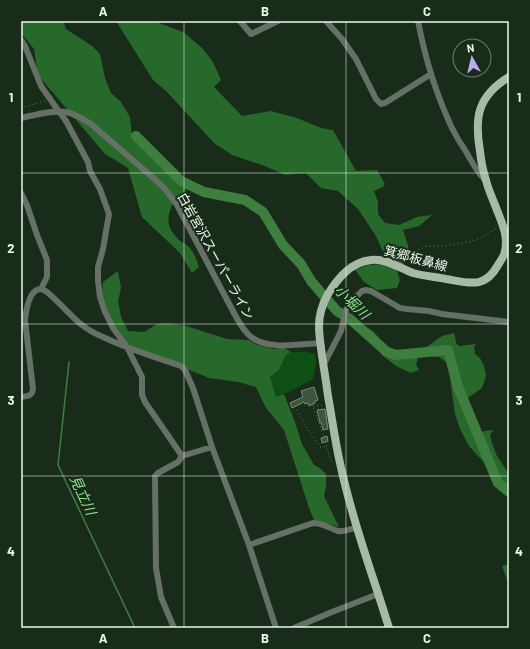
<svg xmlns="http://www.w3.org/2000/svg" width="530" height="649" font-family="Barlow,'Noto Sans JP',sans-serif">
<style>
.green{fill:#0e4f15}
.forest{fill:#27692b}
.lines{fill:none;stroke-linecap:round;stroke-linejoin:round}
.stream{stroke:#3e7f40;stroke-width:1.5}
.river{stroke:#3e7f40;stroke-width:10}
.building{fill:#3f543f;stroke:#778d76}
.path{stroke:#687968;stroke-width:1;stroke-dasharray:1 3;stroke-linecap:butt}
.minor{stroke:#667066;stroke-width:6}
.major{stroke:#a7baa6;stroke-width:8}
.minor-bridge{stroke:#667066;stroke-width:6}
.grid{fill:none;stroke:#ebf7ea;stroke-width:1;stroke-opacity:0.55}
.labels{text-anchor:middle;stroke-width:4;stroke-linejoin:round;paint-order:stroke}
.street-label{font-size:13px;fill:#ebf7ea;stroke:#192c19}
.water-label{font-size:14px;font-style:italic;fill:#8ee68f;stroke:#192c19}
.neatline{fill:none;stroke:#ebf7ea;stroke-width:1.5}
.grid-label{font-size:13px;text-anchor:middle;font-weight:bold;fill:#ebf7ea}
</style>
<rect width="100%" height="100%" fill="#192c19"/>
<path class="green" d="M291 352H307L315 354 316 363 313 379 293 390 276 397 270 377 279 370 286 355Z"/>
<path class="forest" d="M21 21H63L66 29 92 46 100 54 105 78 111 93 121 102 130 117 132 136 185 188 191 201 203 238 184 202 172 205C166 220 167 228 179 240 182 243 186 244 189 247 194 252 197 261 199 267L192 273 180 253 142 217 128 168 105 154 38 75 34 49 21 33Z
M116 21H154L183 32 202 48 213 62 221 80 214 87 242 116 271 111 297 118 321 128 333 130 356 171 377 170 385 184 383 187 374 191 378 202V214L385 223 399 225 417 217 432 215 419 226 403 230 408 245V259L397 271 400 280 397 288 377 290 364 282 355 270 368 265 382 264 383 252 376 236 358 209 338 191 321 188 306 173 285 175 265 166 232 155 214 143 166 91 153 80Z
M118 271 121 288 118 301 121 317 128 331 144 332 157 324 167 323 186 326 227 339 249 340 257 345 274 349 284 348 291 352 286 355 279 370 270 377 276 397 284 394 295 422 302 444 314 465 320 468 326 474V486L324 496 339 527 319 521 314 520 309 508 284 430 266 408 256 387 238 382 209 378 129 345 115 328 108 312 102 296 103 282Z
M359 323 373 331 387 347 396 352 422 349 428 346 442 336 454 333 455 336 456 343 459 346 476 344 474 347 475 354 480 358 484 366 486 376 482 388 468 398 477 433 485 431 494 430 490 434 492 443 497 456 509 474V496L506 494 491 469 478 456 469 446 460 429 455 414 449 371 446 362 439 357 428 356 418 358 416 365 419 370 411 373 396 366 382 355 377 349 355 330 353 327V324Z
M509 564V585L502 566Z"/>
<g class="lines">
<path class="stream" d="M69 362 58 465 135 628"/>
<path class="river" d="M136 136 181 181 204 192 245 200 263 212 283 245 301 264 311 281 337 311 350 319 387 352 396 355 448 350 458 387 498 483 509 492"/>
</g>
<path class="building" d="M314 387 318 400 315 401V403L309 406 308 403 305 404 304 402 292 408 290 403 303 397 301 391Z
M325 409 328 429 323 430 321 422 320 423 317 410Z
M327 436 328 441 322 443 321 438Z"/>
<g class="lines">
<path class="path" d="M21 108 45 101
M396 258 428 246H443L469 242 481 238 497 228
M312 404 326 443 330 460 333 463
M295 406 305 425 320 447H326
M313 406 322 405"/>
<path class="minor" d="M240 21 251 34 278 21
M326 21 342 39 356 59 376 99 381 104 385 103 431 74
M418 21C425 58 436 94 452 128 456 136 460 143 465 150 471 160 476 171 485 180
M21 40 25 46 41 86 55 106
M21 118C35 115 50 110 65 112 74 113 83 119 91 124L150 175 164 188 176 203 235 315C239 322 243 330 250 336 267 351 299 344 320 343
M66 121 88 162 90 171 100 189 109 214 103 249 98 267V281L100 297 105 312 113 328 127 347 142 377V395L145 402 182 456
M21 193 27 205 37 235 47 260V277L41 289
M323 366 341 331 346 310 350 303 362 291 366 290 371 291 400 308 407 309 429 311 442 314 509 322
M21 397C28 396 32 396 33 389L25 320C26 311 29 289 41 289 48 289 73 319 82 325 88 330 96 334 103 337 128 349 155 357 181 366L185 370 193 388 212 447 249 545 276 628
M249 545 313 523C323 523 329 528 338 531 344 532 351 529 357 527
M174 628 161 597 156 568 155 476 158 473 178 462 182 456 212 447
M294 628 332 612 378 594"/>
<path class="major" d="M389 628C372 573 352 519 340 463 335 441 332 418 328 396 326 380 323 364 321 348 320 341 319 333 319 326 319 315 323 303 328 294 338 278 351 262 371 260 385 258 400 268 413 273 424 276 436 277 446 279 470 283 485 289 498 265 500 262 502 259 504 255 510 237 501 221 495 205 492 197 488 189 486 180 483 171 481 161 480 151 474 117 478 96 509 77"/>
<path class="minor-bridge" d="M55 106 66 121"/>
</g>
<path class="grid" d="M184 21V628M346 21V628M21 173H509M21 324H509M21 476H509"/>
<g class="labels">
<g class="street-label">
<text transform="translate(216 256) rotate(61)" y="5">白岩宮沢スーパーライン</text>
<text transform="translate(416 258) rotate(15)" y="5">箕郷板鼻線</text>
</g>
<g class="water-label">
<text transform="translate(352 302) rotate(44)" y="5">小堀川</text>
<text transform="translate(83 495) rotate(65)" y="5">見立川</text>
</g>
</g>
<rect width="530" height="649" fill="none" stroke="#192c19" stroke-width="44"/>
<g transform="translate(472 58) rotate(352)"><circle r="19" fill="#192c19" stroke="#6d7d6d"/>
<path d="M0-3L7 15L0 10L-7 15Z" fill="#bbaaf6"/>
<text y="-6" font-size="11" font-weight="bold" text-anchor="middle" fill="#ebf7ea">N</text>
</g>
<rect x="22" y="22" width="486" height="605" class="neatline"/>
<g class="grid-label">
<text x="103" y="16">A</text>
<text x="265" y="16">B</text>
<text x="427" y="16">C</text>
<text x="11" y="102">1</text>
<text x="519" y="102">1</text>
<text x="11" y="253">2</text>
<text x="519" y="253">2</text>
<text x="11" y="405">3</text>
<text x="519" y="405">3</text>
<text x="11" y="556">4</text>
<text x="519" y="556">4</text>
<text x="103" y="643">A</text>
<text x="265" y="643">B</text>
<text x="427" y="643">C</text>
</g>
</svg>
